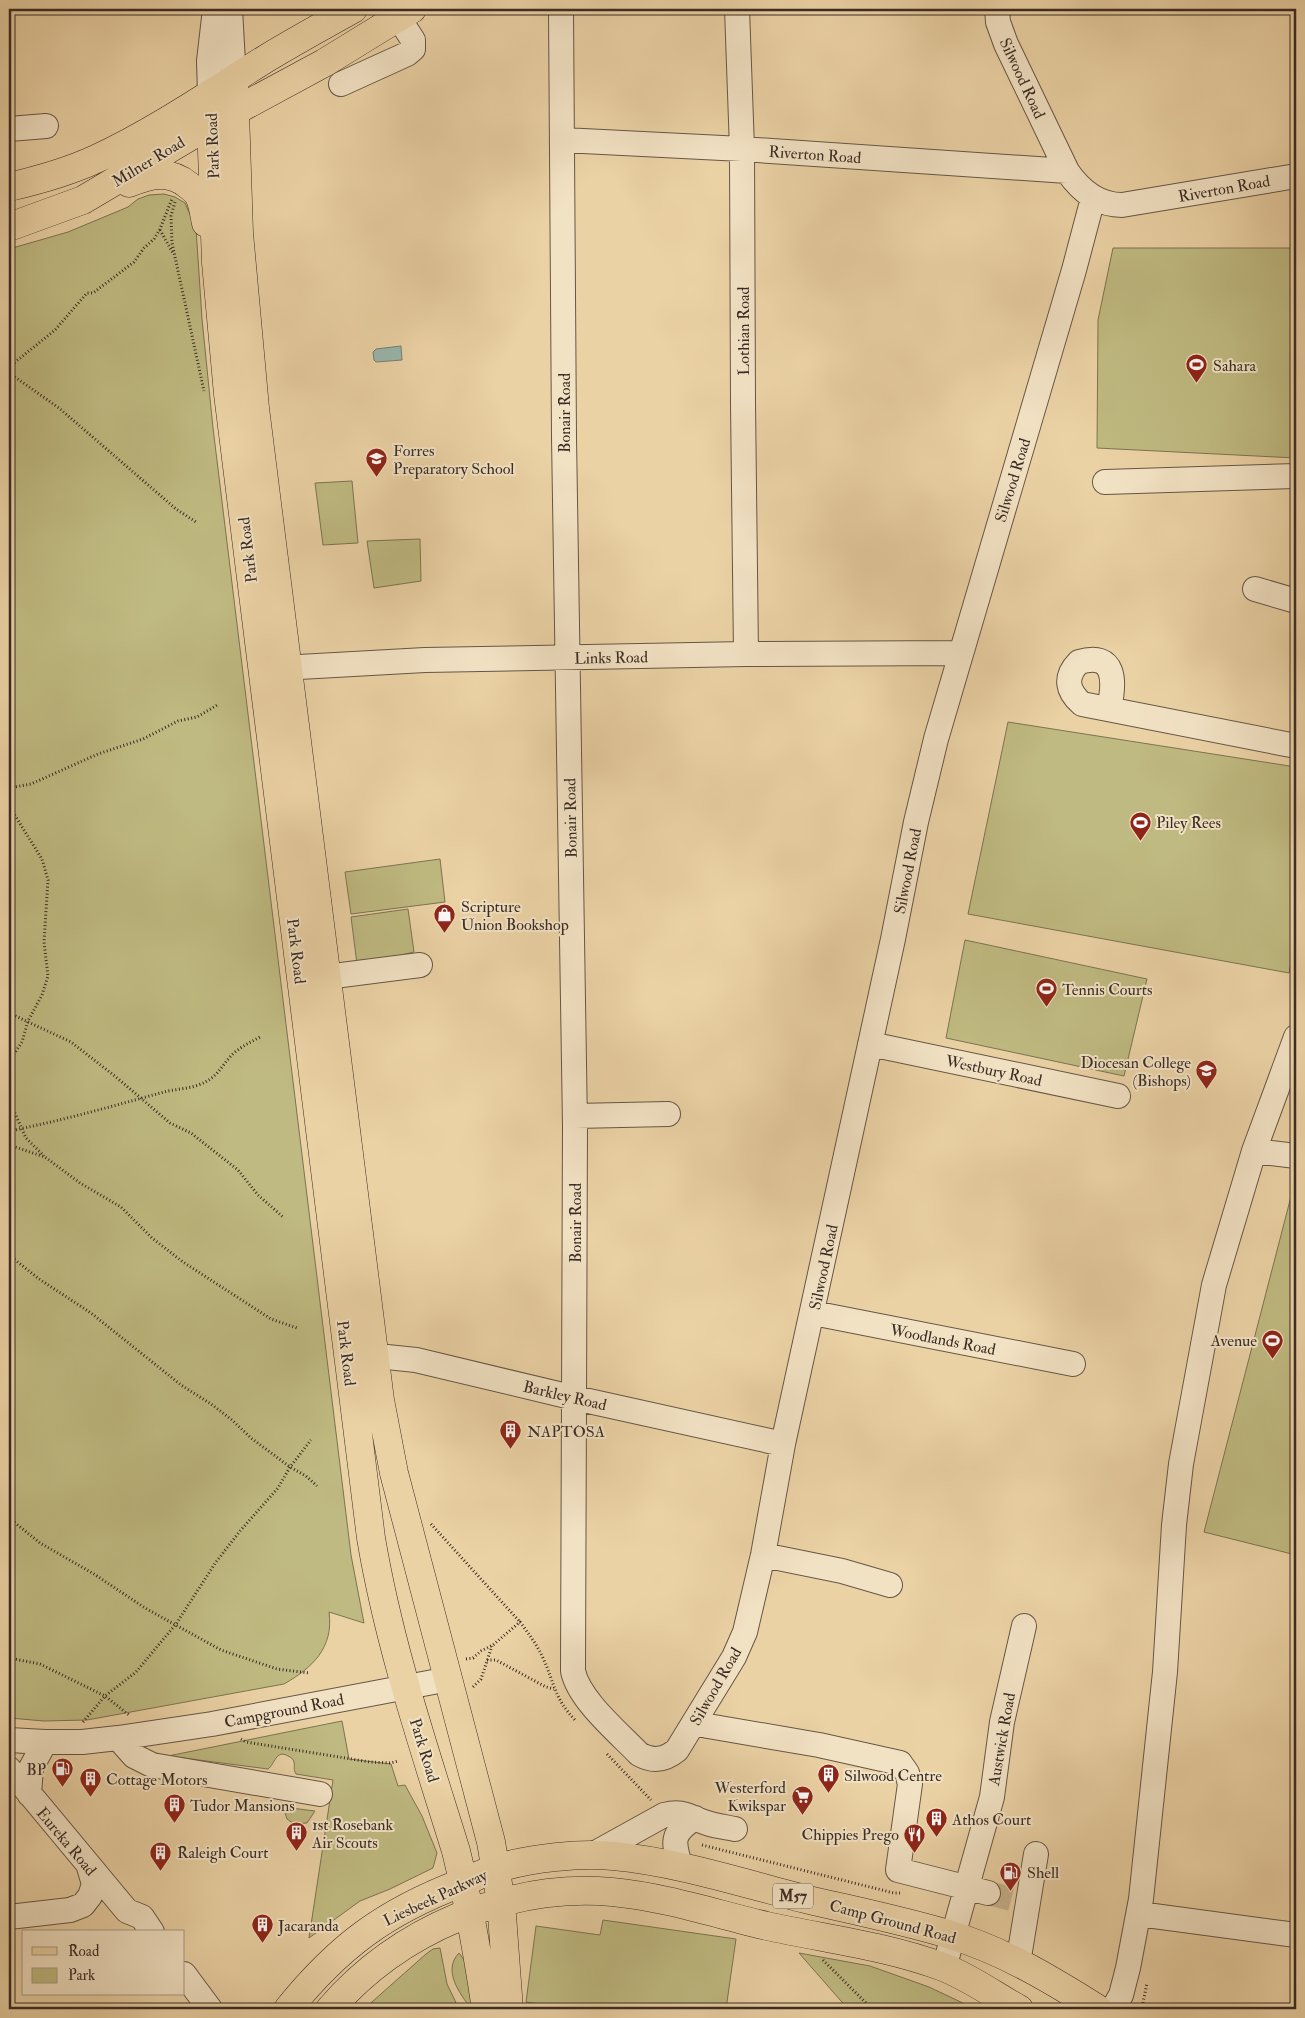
<svg xmlns="http://www.w3.org/2000/svg" width="1305" height="2018" font-family="'IM FELL Double Pica',serif">
<style>
.green{fill:#bfba81;stroke:#7c7354}
.water{fill:#99b6ad;stroke:#737f77}
.lines{fill:none;stroke-linecap:round;stroke-linejoin:round}
.minor-tunnel{stroke:#c8b18c;stroke-width:24;stroke-dasharray:24 12;stroke-linecap:butt}
.minor-casing{stroke:#665646;stroke-width:26}
.major-casing{stroke:#3a2c26;stroke-width:29}
.path{stroke:#3a2c26;stroke-width:3;stroke-dasharray:1 2.5;stroke-linecap:butt}
.minor{stroke:#f2e2c4;stroke-width:24}
.major{stroke:#ebd2a5;stroke-width:28}
.labels{text-anchor:middle;stroke-width:4;stroke-linejoin:round;paint-order:stroke}
.shield{fill:#f2e2c4;stroke:#716355;stroke-width:1}
.shield-label{font-size:15px;font-weight:bold;fill:#3a2c26}
.street-label{font-size:16px;fill:#3a2c26;stroke:#f2e2c4}
.poi-label{font-size:16px;fill:#3a2c26;stroke:#f2e2c4;text-anchor:start}
</style>
<rect width="100%" height="100%" fill="#ebd2a5"/>
<filter id="stains"><feTurbulence type="fractalNoise" baseFrequency=".004" numOctaves="4"/><feColorMatrix values="0 0 0 0 .2 0 0 0 0 .09 0 0 0 0 .02 0 0 0 .5 -.17"/></filter>
<radialGradient id="worn" r=".72"><stop offset=".6" stop-color="#630" stop-opacity="0"/><stop offset="1" stop-color="#630" stop-opacity=".3"/></radialGradient>
<path class="green" d="M164 194 175 197 185 203 196 228 202 319 213 428 351 1555 364 1623 329 1612C334 1648 312 1668 284 1684L87 1720 44 1721 9 1718V249L68 232 128 207 138 199 149 195Z
M1113 248H1296V458L1097 448 1098 320Z
M352 481 358 543 323 545 315 483Z
M420 539 421 581 374 588 367 541Z
M1008 722 1296 767V938L1289 973 968 914Z
M440 859 445 902 351 914 345 872Z
M408 909 414 952 368 963 357 964 351 917Z
M965 940 1147 979 1124 1076 946 1038Z
M1294 1185 1296 1186V1555L1204 1532Z
M342 1721 349 1759 391 1764 398 1786 405 1785 422 1816 437 1853 433 1868 390 1889 360 1901 309 1938 333 1780 296 1774C293 1769 295 1767 294 1762 293 1759 291 1757 288 1756 276 1749 275 1764 268 1769L168 1756Z
M283 1807 315 1811 307 1823 294 1824 287 1819Z
M603 1920 736 1939 726 2009H623L590 2005 589 2009H575L526 2002 536 1926 600 1935Z
M440 1948 447 1984 459 2009H364L426 1954 433 1949Z
M459 1953 465 1961 474 2009H471C460 1993 442 1971 459 1953Z
M799 1953 870 1966 929 1987 967 2005 971 2009H848Z"/>
<path class="water" d="M401 346 402 360 376 362 374 360 373 352 376 349Z"/>
<g class="lines">
<path class="minor-tunnel" d="M988 1893 1027 1903"/>
<defs>
<path id="minor" d="M230 9 234 81
M561 9 564 437 575 1126 573 1671C579 1700 618 1732 639 1754 653 1762 665 1760 677 1750L734 1657 745 1632 763 1555 783 1444 893 939 916 822 936 739 1074 270 1093 198
M737 9 742 149 743 403 746 654
M997 9 998 22 1006 44 1067 171C1080 190 1098 205 1122 205L1296 176
M341 84 407 54 413 49V40L398 17
M210 94 209 61 215 9
M9 129 46 126
M563 140 742 149 1067 171
M1105 482 1296 476
M1255 589 1296 601
M271 670 299 667 425 660 746 654 961 653
M1109 708C1115 682 1116 651 1079 662 1064 677 1067 691 1082 704L1296 746
M326 977 420 965
M870 1044 1118 1096
M575 1116 668 1114
M1254 1151 1296 1156
M813 1313 1073 1364
M358 1354 416 1360 575 1398 783 1444
M763 1555 842 1571 890 1585
M695 1722 708 1726 819 1745 900 1763 907 1773 910 1784 898 1870 988 1893
M118 1738 134 1756 152 1765 320 1794
M9 1740 45 1742H82L118 1738 212 1724 449 1679
M9 1769 127 1911 142 1917 152 1932
M29 1794 31 1768 45 1742
M590 1856 664 1815C684 1810 688 1817 707 1823 716 1826 725 1827 735 1829
M681 1868C673 1842 670 1834 695 1818
M1139 1914 1296 1935
M9 1917 70 1910 83 1905 90 1896 94 1884 89 1867
M1018 1963 1036 1854
M944 1968 992 1797 1002 1722 1024 1626
M184 1974 210 2009
M1113 2009 1121 1995 1128 1968 1141 1899 1165 1672 1174 1525 1181 1464 1214 1285 1254 1151 1296 1037"/>
<path id="major" d="M234 81 239 233 255 408 380 1400 394 1473 491 1842 501 1902 509 2009
M210 94 216 263 228 394 371 1538C389 1645 424 1748 456 1851 469 1904 478 1956 486 2009
M129 183C149 175 169 169 188 185 192 188 196 191 199 196 203 204 204 214 206 223
M9 187C39 180 68 172 96 159 156 131 211 93 267 58 295 41 324 25 353 9
M9 227 83 200 211 124 324 63 412 9
M288 2009C339 1946 385 1912 461 1883 474 1878 486 1871 498 1868 532 1858 578 1853 613 1856 679 1862 745 1884 809 1900 856 1911 905 1921 951 1935 1004 1951 1052 1980 1098 2009
M330 2009C398 1930 508 1883 612 1892 665 1897 716 1914 767 1926 826 1939 886 1946 943 1967 969 1977 994 1995 1019 2009"/>
</defs>
<use href="#minor" class="minor-casing"/>
<use href="#major" class="major-casing"/>
<path class="path" d="M175 202 171 216 172 243 204 391
M160 230 173 253
M9 367 55 330 87 293H93L134 262 144 248 154 239 160 229 172 199
M9 373 59 408 176 509 196 522
M9 788 31 784 98 754 143 739 178 721 197 717 219 704
M9 806 42 859 48 880 44 942 48 976 42 995 28 1021 22 1042 12 1057 9 1069
M9 1013 71 1042 116 1077 170 1123 191 1133 238 1170 258 1195 283 1217
M9 1100 26 1138 44 1156
M9 1131C61 1121 113 1106 164 1092 175 1089 188 1089 198 1085 219 1078 220 1066 234 1053 242 1046 251 1042 260 1037
M9 1145 45 1157 80 1183 121 1207 152 1238 183 1262 271 1319 297 1328
M9 1255 39 1279 91 1313 181 1385 211 1404 232 1420 251 1438 290 1467 306 1476 317 1486
M9 1518 40 1543 94 1574 145 1608 221 1650 277 1669 309 1673
M431 1524 520 1622
M9 1658 40 1664 105 1696 129 1715
M466 1659 473 1658 481 1651 493 1645 520 1622C529 1634 537 1645 543 1658 555 1684 554 1698 575 1720
M487 1660H496L546 1687 554 1689
M473 1687 481 1679 492 1646
M83 1722 105 1696 136 1672 176 1624 216 1562 240 1531 278 1488 290 1467 311 1440
M241 1739 246 1742 370 1762 391 1763 398 1761
M607 1754 651 1800
M702 1845 894 1893H900
M823 1960 872 2009
M1143 2003 1147 1983"/>
<use href="#minor" class="minor"/>
<use href="#major" class="major"/>
</g>
<defs>
<symbol id="stadium-pin" viewBox="-11 -11 22 30"><path d="M0 17L-7.5 6A9.5 9.5 0 1 1 7.5 6Z" fill="#8f2418" stroke="#f2e2c4"/><path d="M0-5a6.5 5 0 1 0 0 10a6.5 5 0 1 0 0-10ZM-3.5-1.8h7v3.6h-7Z" fill="#fff"/></symbol>
<symbol id="school-pin" viewBox="-11 -11 22 30"><path d="M0 17L-7.5 6A9.5 9.5 0 1 1 7.5 6Z" fill="#8f2418" stroke="#f2e2c4"/><path d="M0-5L7-2L0 1L-7-2ZM-4 1L0 2.5L4 1V4Q0 6-4 4Z" fill="#fff"/></symbol>
<symbol id="shop-pin" viewBox="-11 -11 22 30"><path d="M0 17L-7.5 6A9.5 9.5 0 1 1 7.5 6Z" fill="#8f2418" stroke="#f2e2c4"/><path d="M-5-2.5h2.3a2.7 3.5 0 0 1 5.4 0H5L5.5 6h-11ZM-1.5-2.5h3a1.5 2.3 0 0 0-3 0Z" fill="#fff"/></symbol>
<symbol id="building-pin" viewBox="-11 -11 22 30"><path d="M0 17L-7.5 6A9.5 9.5 0 1 1 7.5 6Z" fill="#8f2418" stroke="#f2e2c4"/><path d="M-4-6H4V6H1V3H-1V6H-4ZM-2.5-4.3h1.7v1.8h-1.7ZM.8-4.3h1.7v1.8H.8ZM-2.5-1h1.7V.8h-1.7ZM.8-1h1.7V.8H.8Z" fill="#fff"/></symbol>
<symbol id="fuel-pin" viewBox="-11 -11 22 30"><path d="M0 17L-7.5 6A9.5 9.5 0 1 1 7.5 6Z" fill="#8f2418" stroke="#f2e2c4"/><path d="M-5.5-6h7V0h2V4h1.3V-2.5L3-4.5l.8-.8L6-3V5H2.5V1h-1V6h-7ZM-4.2-4.7v3.2H.2V-4.7Z" fill="#fff"/></symbol>
<symbol id="supermarket-pin" viewBox="-11 -11 22 30"><path d="M0 17L-7.5 6A9.5 9.5 0 1 1 7.5 6Z" fill="#8f2418" stroke="#f2e2c4"/><path d="M-6-5.5h2.5l.6 2H6L4.5 2H-2.5L-4.4-4H-6ZM-1.5 3.2a1.3 1.3 0 1 0 .1 0ZM3 3.2a1.3 1.3 0 1 0 .1 0Z" fill="#fff"/></symbol>
<symbol id="restaurant-pin" viewBox="-11 -11 22 30"><path d="M0 17L-7.5 6A9.5 9.5 0 1 1 7.5 6Z" fill="#8f2418" stroke="#f2e2c4"/><path d="M-5-6h1v4h1v-4h1v4h1v-4h1v5L-1.5 .5V6h-2V.5L-5-1ZM5-6V6H3V1.5H1.5Q1.5-4 5-6Z" fill="#fff"/></symbol>
</defs>
<g fill-rule="evenodd">
<use href="#stadium-pin" x="1184" y="352" width="25" height="34"/>
<use href="#school-pin" x="364" y="446" width="25" height="34"/>
<use href="#stadium-pin" x="1128" y="810" width="25" height="34"/>
<use href="#shop-pin" x="432" y="902" width="25" height="34"/>
<use href="#stadium-pin" x="1034" y="976" width="25" height="34"/>
<use href="#school-pin" x="1194" y="1058" width="25" height="34"/>
<use href="#stadium-pin" x="1260" y="1328" width="25" height="34"/>
<use href="#building-pin" x="498" y="1418" width="25" height="34"/>
<use href="#fuel-pin" x="50" y="1756" width="25" height="34"/>
<use href="#building-pin" x="816" y="1762" width="25" height="34"/>
<use href="#building-pin" x="78" y="1766" width="25" height="34"/>
<use href="#supermarket-pin" x="790" y="1784" width="25" height="34"/>
<use href="#building-pin" x="162" y="1792" width="25" height="34"/>
<use href="#building-pin" x="924" y="1806" width="25" height="34"/>
<use href="#building-pin" x="284" y="1820" width="25" height="34"/>
<use href="#restaurant-pin" x="902" y="1822" width="25" height="34"/>
<use href="#building-pin" x="148" y="1840" width="25" height="34"/>
<use href="#fuel-pin" x="998" y="1860" width="25" height="34"/>
<use href="#building-pin" x="250" y="1912" width="25" height="34"/>
</g>
<g class="labels">
<rect class="shield" x="773" y="1883.5" width="40" height="25" rx="4"/>
<g class="shield-label">
<text x="793" y="1901">M57</text>
</g>
<g class="street-label">
<text transform="translate(1023 78) rotate(65)" y="6">Silwood Road</text>
<text transform="translate(212 146) rotate(-92)" y="6">Park Road</text>
<text transform="translate(815 154) rotate(4)" y="6">Riverton Road</text>
<text transform="translate(148 161) rotate(-31)" y="6">Milner Road</text>
<text transform="translate(1224 188) rotate(-10)" y="6">Riverton Road</text>
<text transform="translate(743 331) rotate(-90)" y="6">Lothian Road</text>
<text transform="translate(564 413) rotate(-90)" y="6">Bonair Road</text>
<text transform="translate(1012 480) rotate(-73)" y="6">Silwood Road</text>
<text transform="translate(247 550) rotate(-97)" y="6">Park Road</text>
<text transform="translate(611 657) rotate(-1)" y="6">Links Road</text>
<text transform="translate(570 818) rotate(-91)" y="6">Bonair Road</text>
<text transform="translate(907 871) rotate(-79)" y="6">Silwood Road</text>
<text transform="translate(297 951) rotate(83)" y="6">Park Road</text>
<text transform="translate(994 1070) rotate(12)" y="6">Westbury Road</text>
<text transform="translate(575 1223) rotate(-90)" y="6">Bonair Road</text>
<text transform="translate(823 1267) rotate(-78)" y="6">Silwood Road</text>
<text transform="translate(943 1339) rotate(11)" y="6">Woodlands Road</text>
<text transform="translate(347 1353) rotate(83)" y="6">Park Road</text>
<text transform="translate(565 1395) rotate(13)" y="6">Barkley Road</text>
<text transform="translate(715 1686) rotate(-60)" y="6">Silwood Road</text>
<text transform="translate(284 1710) rotate(-11)" y="6">Campground Road</text>
<text transform="translate(1001 1739) rotate(-80)" y="6">Austwick Road</text>
<text transform="translate(425 1750) rotate(73)" y="6">Park Road</text>
<text transform="translate(67 1841) rotate(50)" y="6">Eureka Road</text>
<text transform="translate(435 1897) rotate(-25)" y="6">Liesbeek Parkway</text>
<text transform="translate(893 1921) rotate(15)" y="6">Camp Ground Road</text>
</g>
<g class="poi-label">
<text x="1213" y="371">Sahara</text>
<text x="393" y="456">Forres<tspan x="393" dy="18">Preparatory School</tspan></text>
<text x="1156" y="828">Piley Rees</text>
<text x="461" y="912">Scripture<tspan x="461" dy="18">Union Bookshop</tspan></text>
<text x="1062" y="995">Tennis Courts</text>
<text x="1191" y="1068" text-anchor="end">Diocesan College<tspan x="1191" dy="18">(Bishops)</tspan></text>
<text x="1257" y="1346" text-anchor="end">Avenue</text>
<text x="527" y="1437">NAPTOSA</text>
<text x="46" y="1775" text-anchor="end">BP</text>
<text x="844" y="1781">Silwood Centre</text>
<text x="106" y="1785">Cottage Motors</text>
<text x="786" y="1793" text-anchor="end">Westerford<tspan x="786" dy="18">Kwikspar</tspan></text>
<text x="190" y="1811">Tudor Mansions</text>
<text x="952" y="1825">Athos Court</text>
<text x="312" y="1830">1st Rosebank<tspan x="312" dy="18">Air Scouts</tspan></text>
<text x="899" y="1840" text-anchor="end">Chippies Prego</text>
<text x="177" y="1858">Raleigh Court</text>
<text x="1027" y="1878">Shell</text>
<text x="278" y="1931">Jacaranda</text>
</g>
</g>
<rect width="1305" height="2018" fill="none" stroke="#ebd2a5" stroke-width="30"/>
<rect x="10" y="10" width="1285" height="1998" fill="none" stroke="#3a2c26" stroke-width="2.5"/>
<rect x="15" y="15" width="1275" height="1988" fill="none" stroke="#3a2c26"/>
<rect x="22" y="1930" width="162" height="65" fill="#f2e2c4" stroke="#a89985"/>
<rect x="32" y="1947" width="25" height="8" fill="#ebd2a5" stroke="#a89985"/>
<text x="68" y="1956" font-size="15" fill="#3a2c26">Road</text>
<rect x="32" y="1968" width="25" height="15" fill="#bfba81" stroke="#a89985"/>
<text x="68" y="1980" font-size="15" fill="#3a2c26">Park</text>
<rect width="100%" height="100%" filter="url(#stains)"/>
<rect width="100%" height="100%" fill="url(#worn)"/>
</svg>
